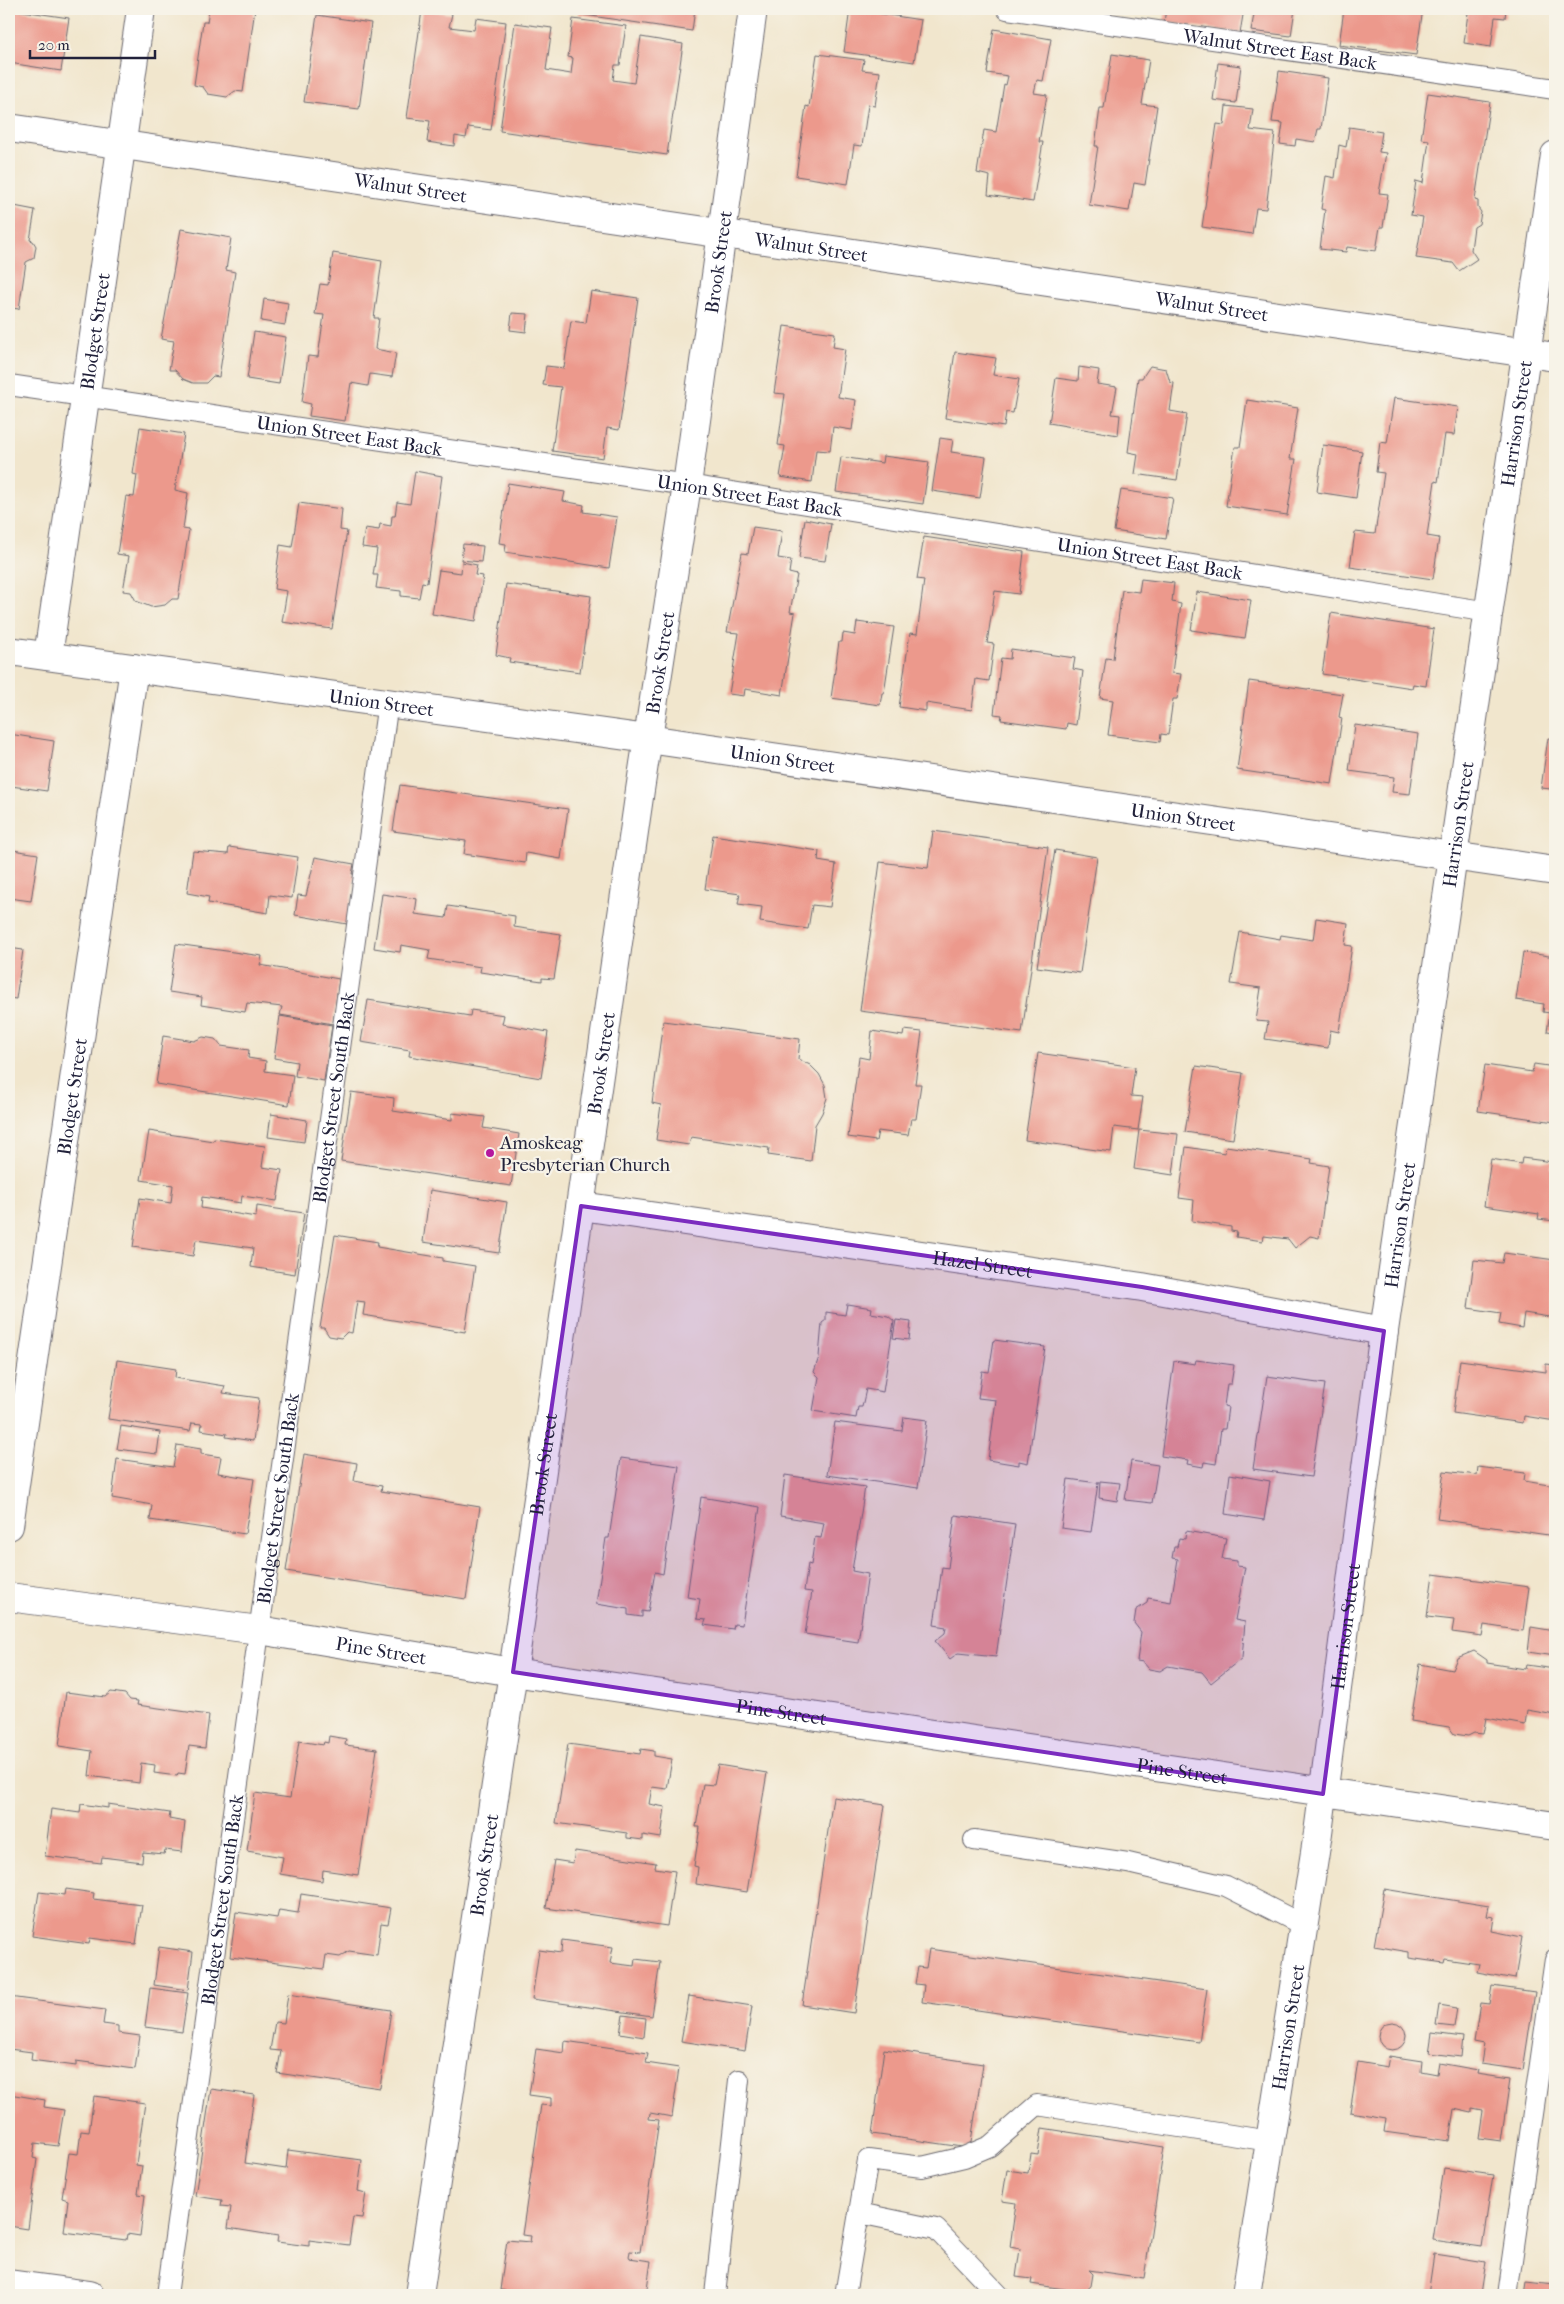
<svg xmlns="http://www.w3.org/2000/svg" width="1564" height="2304" font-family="'IM FELL French Canon',serif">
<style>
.building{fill:#ec998c}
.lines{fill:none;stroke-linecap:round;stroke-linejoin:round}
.lane-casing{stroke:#6a676e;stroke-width:22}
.street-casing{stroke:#6a676e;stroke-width:30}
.secondary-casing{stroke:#6a676e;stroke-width:30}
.lane{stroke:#fff;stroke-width:20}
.street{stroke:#fff;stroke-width:28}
.secondary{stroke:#fff;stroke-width:28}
.marked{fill:#7b2cbf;fill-opacity:0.2;stroke:#7b2cbf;stroke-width:4;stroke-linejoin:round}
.poi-dot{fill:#b5179e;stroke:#f7f3e8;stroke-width:2}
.labels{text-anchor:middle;stroke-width:4.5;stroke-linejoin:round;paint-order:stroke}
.street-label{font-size:19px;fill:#22223b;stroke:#f7f3e8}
.poi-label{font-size:19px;fill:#22223b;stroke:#f7f3e8;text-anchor:start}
</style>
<rect width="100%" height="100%" fill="#f7f3e8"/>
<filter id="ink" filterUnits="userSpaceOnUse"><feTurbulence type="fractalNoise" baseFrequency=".02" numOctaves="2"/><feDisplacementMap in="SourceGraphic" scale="10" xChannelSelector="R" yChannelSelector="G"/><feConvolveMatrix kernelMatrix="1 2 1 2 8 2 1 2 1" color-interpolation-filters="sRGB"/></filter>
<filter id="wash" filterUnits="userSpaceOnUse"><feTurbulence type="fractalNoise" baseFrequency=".0096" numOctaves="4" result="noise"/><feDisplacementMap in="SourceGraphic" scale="20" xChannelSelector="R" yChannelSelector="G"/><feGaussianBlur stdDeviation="1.12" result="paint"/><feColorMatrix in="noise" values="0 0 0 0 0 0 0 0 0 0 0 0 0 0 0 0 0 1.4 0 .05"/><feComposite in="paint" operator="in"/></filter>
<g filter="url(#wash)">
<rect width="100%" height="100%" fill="#f1e6cd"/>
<g id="blocks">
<path class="building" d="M9 9 69 18 61 71 9 63Z
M209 9H255L243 92 235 91 227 97 208 94 203 87 194 85 203 22H207Z
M578 9H695L692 31 578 14Z
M850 9 921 20 914 62 844 52Z
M1166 9H1244L1240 33 1164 22Z
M1255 9H1295L1291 36 1251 31Z
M1344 9H1423L1416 55 1339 45Z
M1453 9H1506L1505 18 1495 17 1491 47 1464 43 1468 13 1453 11Z
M422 10 452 14 449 27 474 30 476 18 506 22 491 130 468 127 466 138 455 136 454 146 427 142 430 121 407 118Z
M317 15 371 23 359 109 304 102Z
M573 19 626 26 620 65H615L613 80 634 83 641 37 683 44 667 155 500 131 515 23 552 28 546 70 571 74 573 58 568 57Z
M994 29 1051 39 1043 81 1037 80 1034 93 1047 95 1039 142H1043L1033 202 988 195 990 176 977 173 984 130 996 132 1004 84 1006 85 1008 76 987 73Z
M817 54 864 60 862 70 880 72 875 106 868 105 862 146 854 145 848 184 796 176 806 106 809 107Z
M1112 54 1149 60 1142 104 1157 106 1145 185 1134 183 1129 211 1089 205 1098 146H1095L1100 108H1104Z
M1218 63 1241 66 1236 103 1213 100Z
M1279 71 1328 78 1321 129H1318L1315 142 1296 139 1295 146 1280 144 1283 123 1272 122Z
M1428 93 1490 102 1475 200 1478 201V208L1481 212 1479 224 1474 227 1471 250 1477 259 1459 271 1453 263 1416 258 1423 217 1411 215 1416 181 1423 183 1429 140 1421 139Z
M1226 106 1253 109 1250 130 1275 133 1266 209 1256 208 1252 234 1202 227 1217 124 1224 125Z
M1349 127 1382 132 1379 152 1386 153 1379 193 1388 194 1383 227H1380L1376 251 1347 247 1346 252 1320 249 1325 210 1321 209 1326 176 1335 178 1339 145 1346 147Z
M9 205 35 210 30 240 33 241 36 246 34 258 26 262 19 309 11 308 10 316Z
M181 229 231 238 226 270 235 272 219 377 213 376 206 383H193L183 379 175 370H169L174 341 161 339Z
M333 253 382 261 374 318H379L375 349 396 353 392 377 370 374 368 386 351 383 345 421 309 416 311 404 302 402 308 356 318 357 324 315 315 314 320 284 328 285Z
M591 291 638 298 619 430 607 428 603 458 552 451 561 387 543 385 546 366 564 368 571 321 586 323Z
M264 299 288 303 285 325 261 321Z
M512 313 528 314 526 332 510 330Z
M784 326 835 333 833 347 845 349 838 397 856 400 852 430 833 427 830 451 816 450 812 482 780 477 785 446 778 445 785 394 774 393Z
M254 332 286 337 279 384 247 379Z
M955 352 996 358 993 375 1019 379 1013 413 1006 412 1004 427 945 418Z
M1150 366 1166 369 1170 382 1174 383 1170 411 1187 414 1177 480 1135 474 1138 454 1128 452 1138 378H1142Z
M1079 367 1099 370 1097 384 1117 387 1112 414 1120 415 1118 435 1049 423 1056 378 1078 381Z
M1394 398 1458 407 1454 435 1445 434 1438 482 1435 481 1427 536 1439 538 1433 579 1350 567 1355 532 1375 534 1384 473 1376 472 1380 442 1387 443Z
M1247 400 1298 408 1290 459H1296L1287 515 1226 506 1235 447H1240Z
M140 427 184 434 175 490 188 493 183 529 189 530 178 599H172L165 605 151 607 136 601 131 592 123 591 129 556 117 554 126 496 134 497 137 475 133 474Z
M940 438 953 440 951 452 986 457 980 498 932 491Z
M1323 445 1362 451 1356 498 1317 492Z
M883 456 929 462 923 504 836 492 841 457 882 463Z
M415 471 442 476 427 583 422 582 419 598 401 596V591L376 588 378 575H373L377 549 362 547 365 528 379 530 380 524 391 526 392 516H395L397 502 410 504Z
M508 483 565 492 563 501 584 505 583 512 617 517 609 568 505 552 506 544 499 543Z
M1121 490 1173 498 1166 539 1114 531Z
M299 503 342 509 340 530 347 531 332 629 282 622 287 591 274 589 280 545 292 547Z
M805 519 831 524 825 561 799 558Z
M753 527 782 531 778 558 791 560 789 573 797 575 790 612 795 613 782 695 745 689 744 696 729 694 739 633 727 632 742 553 748 554Z
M924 537 1024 552 1019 594 995 591 987 643 994 644 989 681 976 679 972 710 926 703V711L899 707 910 633 917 634 924 580 917 579Z
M463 544 483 546 481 562 461 560Z
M462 562 477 565 475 575 483 576 476 621 432 614 439 570 461 573Z
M1141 579 1174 583 1172 602 1181 604 1172 673 1181 674 1177 699H1173L1168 735 1161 734 1160 742 1108 735 1113 700 1100 698 1106 658 1113 659 1122 590 1139 592Z
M506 584 591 596 580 672 509 662 510 658 496 655Z
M1197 592 1251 600 1245 638 1191 630Z
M1331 613 1434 629 1426 686 1413 684 1412 688 1322 674Z
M857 622 894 627 884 693H882L880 705 831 698 839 642H842L843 633 855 635Z
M1011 649 1075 658 1073 669 1083 671 1076 725 1067 723 1066 729 1001 720 1002 715 994 714 1001 658 1010 659Z
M1249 681 1343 694 1339 717 1342 718 1332 784 1237 770Z
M1355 725 1418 734 1410 794 1392 792 1394 777 1349 771Z
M9 734 54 741 47 791 11 786 9 792Z
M1548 738 1555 739V796L1551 795V789L1541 788Z
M400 785 568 809 561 859 526 853 525 863 464 854 466 841 393 831Z
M933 831 1048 847 1022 1033 860 1011 880 862 928 868Z
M713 835 819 851 818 861 836 864 830 907 812 905 808 929 760 922 762 907 738 904 740 894 705 889Z
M9 841H14L13 850 38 854 31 901 9 898Z
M229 847 298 857 292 898 270 895 268 913 208 903 209 897 187 893 193 851 228 854Z
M1055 850 1097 857 1080 973 1037 967Z
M315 857 354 864 352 874H355L347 924 295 915 298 895 306 896Z
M382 894 417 899 415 914 446 918 448 906 515 916 514 927 561 934 554 979 542 978V981L480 972 481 967 428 959 430 950 401 945 400 952 374 948Z
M1316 918 1348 923 1345 945 1352 946 1339 1032 1330 1030 1328 1048 1265 1039 1268 1022 1256 1021 1261 988 1231 984 1240 932 1280 939 1281 935 1313 940Z
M176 944 262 956 260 965 339 979 333 1024 280 1015 282 1007 247 1003 245 1012 201 1005 202 997 169 992Z
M9 948 23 950 16 999 9 998Z
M1523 952 1555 957V1032L1547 1031 1550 1013 1543 1012 1544 1004 1516 1000Z
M368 1000 470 1016 471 1010 504 1015 502 1024 548 1032 541 1078 409 1056 410 1050 361 1042Z
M280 1016 332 1025 324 1081 295 1076 297 1062 274 1058Z
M663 1021 800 1039 798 1059 810 1065 819 1074 825 1085 827 1098 822 1113 815 1125 811 1161 768 1155 769 1148 691 1137 689 1145 656 1140 661 1105 652 1103Z
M904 1030 922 1032 915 1084H921L916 1119H911L908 1135 878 1131 876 1141 848 1137 859 1057 869 1059 872 1031 903 1036Z
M163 1036 194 1041 203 1037 215 1039 221 1046 249 1050 248 1058 266 1061 265 1071 293 1075 289 1105 156 1084Z
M1038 1053 1135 1067 1131 1096 1143 1097 1138 1130 1114 1127 1111 1152 1025 1140Z
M1534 1064 1555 1067V1122L1478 1111 1485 1065 1532 1072Z
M1196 1066 1243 1073 1233 1139 1185 1132Z
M351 1092 394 1098 393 1111 452 1120V1113L485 1117 483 1128 519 1134 511 1186 341 1161Z
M271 1114 307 1120 304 1142 268 1137Z
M1139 1130 1178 1134 1173 1175 1134 1169Z
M149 1131 213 1141 214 1139 265 1146 262 1167 282 1170 277 1201 242 1196 241 1203 202 1197 201 1208 256 1217 257 1206 304 1213 295 1274 251 1267 253 1248 196 1240 193 1256 133 1247 140 1198 171 1203 173 1185 141 1180Z
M1226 1146 1312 1159 1311 1163 1329 1166 1319 1238 1310 1236 1295 1248 1288 1239 1264 1236 1263 1241 1236 1237 1237 1232 1231 1231V1227L1192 1221 1194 1200 1179 1198 1186 1147 1225 1153Z
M1522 1158 1553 1162 1551 1169 1555 1170V1221L1538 1219 1539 1214 1484 1206 1491 1159 1521 1164Z
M430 1190 507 1202 499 1253 423 1242Z
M335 1235 378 1242 377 1247 443 1258V1261L475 1266 465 1332 363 1315 365 1302 357 1301 352 1333 347 1332 341 1338 329 1336 324 1328H320Z
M1504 1253 1555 1260V1318L1524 1313 1522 1328 1499 1324 1501 1313 1468 1308 1474 1260 1502 1263Z
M847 1304 872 1308 871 1313 888 1316 894 1321 883 1392 866 1389 862 1407H858L856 1418 813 1411 819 1377 814 1372 819 1357 822 1323 826 1320V1312L845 1315Z
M896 1320 911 1322 909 1340 893 1338Z
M994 1340 1045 1347 1028 1463 1019 1461V1465L988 1460 996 1400 978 1398 982 1371 989 1372Z
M117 1360 176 1369 175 1378 225 1386 223 1393 259 1398 253 1441 226 1437 227 1434 201 1430 202 1424 192 1423 190 1431 108 1419Z
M1196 1360 1234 1365 1231 1384H1227L1224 1406 1228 1407 1225 1429H1221L1216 1464 1204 1462 1203 1467 1187 1464 1188 1460 1161 1456 1174 1361 1195 1364Z
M1460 1360 1546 1372V1364L1555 1365V1421L1524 1416 1523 1423 1453 1413Z
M1267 1376 1325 1384 1311 1477 1253 1469Z
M904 1417 927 1420 918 1488 827 1475 835 1422 902 1431Z
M121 1426 160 1432 157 1454 117 1449Z
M177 1445 201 1449V1454L221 1457 218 1473 254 1479 245 1534 150 1520 152 1505 112 1498 117 1459 173 1467Z
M304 1454 357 1463 354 1481 382 1486 381 1491 480 1507 466 1599 286 1571Z
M621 1458 679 1466 663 1574 655 1572 648 1612 642 1611V1617L628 1615V1609L596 1604 606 1538H609Z
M1131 1461 1158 1465 1152 1503 1125 1500Z
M1478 1467 1525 1473 1524 1481 1555 1486V1536L1437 1519 1444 1471 1477 1475Z
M1230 1474 1270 1481 1264 1520 1225 1514Z
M785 1475 865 1487 852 1571 868 1574 858 1642 805 1634 812 1592 804 1591 808 1564 811 1565 815 1537 821 1538 824 1523 780 1516Z
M1068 1479 1098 1483 1091 1532 1061 1528Z
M1100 1481 1120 1483 1117 1501 1099 1498Z
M701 1497 760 1507 742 1625 734 1624 733 1629 704 1625 706 1620 697 1619 700 1599 687 1597Z
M955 1515 1015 1524 996 1657 958 1653 950 1659 935 1641 945 1633 946 1627 934 1625 942 1567 948 1568Z
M1186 1531 1226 1538 1222 1559 1237 1561V1566L1245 1567 1235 1620 1245 1622 1242 1658 1211 1683 1202 1672 1168 1666 1160 1671 1149 1669 1143 1662 1137 1661 1141 1632 1134 1623 1136 1610 1147 1603 1148 1598 1171 1602 1178 1559 1172 1558 1174 1547H1177L1179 1538 1185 1539Z
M1433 1574 1529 1587 1523 1631 1484 1625 1482 1636 1452 1632 1454 1620 1427 1617Z
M1531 1627 1555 1631V1656L1528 1652Z
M1474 1651 1487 1660V1663L1525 1669 1526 1665 1555 1669V1715L1527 1710 1525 1725 1486 1718 1483 1734 1474 1733 1468 1736 1454 1734 1449 1727 1411 1721 1420 1664 1452 1670 1457 1658Z
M66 1692 105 1697 111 1692 125 1694 130 1700 138 1701 137 1705 209 1715 205 1748 189 1746 185 1774 178 1773 177 1776 154 1773 155 1765 141 1763 139 1783 89 1776 92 1751 59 1746Z
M329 1736 346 1739 345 1745 377 1749 358 1875 323 1870 322 1881 280 1874 283 1857 247 1851 255 1793 290 1798 299 1741 323 1745 324 1742 328 1743Z
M568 1744 640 1754 641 1749 654 1751V1756L672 1759 667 1789 652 1787 649 1804 665 1807 661 1838 643 1835V1840L627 1838V1833L556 1823Z
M718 1765 767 1773 747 1892 696 1884 698 1867 694 1866 700 1827H696L703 1784 714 1785Z
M833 1797 885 1805 854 2013 802 2005Z
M81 1804 108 1808V1804L170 1813 169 1819 185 1822 182 1852 165 1850 164 1854 143 1852 142 1862 102 1857 101 1863 45 1856 51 1809 80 1813Z
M575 1851 656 1863 655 1868 675 1871 667 1926 546 1908 554 1860 573 1863Z
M66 1889 94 1893 93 1899 142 1905 136 1944 90 1938 89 1944 32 1936 39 1892 65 1895Z
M1384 1889 1489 1906 1487 1916 1494 1917 1492 1931 1522 1937 1515 1979 1477 1972 1479 1964 1445 1959 1444 1963 1409 1958V1952L1374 1946Z
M301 1894 391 1908 388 1924 381 1923 377 1955 349 1951 340 1957 326 1955 324 1969 230 1957 236 1912 277 1918 279 1910 298 1913Z
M562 1940 613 1947 610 1963 634 1966 635 1959 660 1962 652 2016 532 1999 539 1950 561 1953Z
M159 1947 193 1952 188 1990 154 1985Z
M929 1949 1207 1989 1199 2042 922 2002 924 1985 915 1984 918 1967 926 1968Z
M1492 1986 1535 1992 1523 2070 1481 2064 1484 2044 1474 2042 1480 2003 1489 2004Z
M150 1988 188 1993 182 2032 145 2027Z
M288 1994 391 2010 380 2088 277 2073 281 2051 270 2050 275 2022 284 2023Z
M689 1996 752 2006 745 2051 681 2041Z
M9 1997 105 2010 103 2024 118 2026V2033L140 2036 135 2069 76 2061V2066L31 2060 32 2052 9 2049Z
M1439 2005 1457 2008 1454 2027 1436 2025Z
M623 2015 646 2018 644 2037 620 2033Z
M1378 2036a14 14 0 1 1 28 0a14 14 0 1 1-28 0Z
M1432 2033 1463 2037 1461 2057 1429 2053Z
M565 2041 648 2053 646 2063 679 2068 672 2117 650 2113 649 2119 659 2120 640 2252 630 2251 629 2258 651 2261 646 2295H534L500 2290 507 2240 530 2242 531 2236 522 2235 541 2105 551 2106V2098L529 2095 536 2049 564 2053Z
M884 2049 983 2064 970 2148 872 2134Z
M1389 2056 1422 2061 1421 2071 1437 2074 1439 2063 1478 2070 1477 2074 1510 2079 1501 2141 1479 2138 1483 2111 1472 2109V2113L1454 2109 1449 2141 1384 2132 1386 2118 1350 2112 1358 2062 1387 2067Z
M211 2089 254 2095 245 2163 286 2169 288 2150 362 2160 358 2191 366 2193 362 2218 353 2217 349 2245 309 2240V2246L277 2242 278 2236 228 2228 231 2207 221 2206 222 2200 195 2196Z
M9 2094 45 2100 44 2107 64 2110 58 2146 35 2143 33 2158 37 2159 28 2229 9 2226Z
M94 2096 145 2103 136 2165 142 2166 138 2194 145 2195 140 2236 127 2234 126 2240 64 2232 68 2200 62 2198 69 2153 78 2154 81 2131 89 2132Z
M1042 2128 1164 2147 1144 2278 1089 2270 1093 2274 1091 2286 1084 2292 1031 2284 1032 2279 1016 2277 1020 2249 1010 2247 1016 2203 1002 2201 1007 2170 1028 2173 1031 2154 1038 2155Z
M1444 2168 1493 2175 1482 2247 1433 2240Z
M1434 2254 1486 2262 1481 2295H1428Z
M1527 2282 1555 2285V2295H1525Z"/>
</g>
</g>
<g filter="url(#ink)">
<use href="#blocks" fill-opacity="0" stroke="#6a676e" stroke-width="1"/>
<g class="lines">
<defs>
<g id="lane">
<path id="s1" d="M1007 9 1555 89"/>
<path id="s2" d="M9 385 687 485 1489 612"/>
<path d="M974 1840 1128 1863 1226 1886 1305 1926"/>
<path d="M859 2213 936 2229 999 2295"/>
<path id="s3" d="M167 2295 388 702"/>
<path d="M715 2295 739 2080"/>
<path d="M845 2295 868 2160 922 2167 964 2157 990 2146 1037 2105 1270 2141"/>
<path d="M1507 2295 1555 1959"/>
</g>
<g id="street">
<path id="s4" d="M9 128 1555 357"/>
<path id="s5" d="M48 656 141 9"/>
<path id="s6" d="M581 1206 1142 1287 1384 1331"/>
<path id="s7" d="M9 1526 134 668"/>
<path id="s8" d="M9 1597 259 1630 513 1672 1555 1826"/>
<path d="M9 2284 90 2295"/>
<path id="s9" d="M419 2295 513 1672 640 790 687 485 753 9"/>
<path id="s10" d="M1246 2295 1318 1833 1384 1331 1555 155"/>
</g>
<g id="secondary">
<path id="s11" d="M9 651 648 739 1555 871"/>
</g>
</defs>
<use href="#lane" class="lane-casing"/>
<use href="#street" class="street-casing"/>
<use href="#secondary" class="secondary-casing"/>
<use href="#lane" class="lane"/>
<use href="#street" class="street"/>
<use href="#secondary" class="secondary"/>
</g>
</g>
<path class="marked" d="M581 1206 1142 1287 1384 1331 1323 1794 513 1672Z"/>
<circle class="poi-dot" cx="490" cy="1153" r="5"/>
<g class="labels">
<g class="street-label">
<text dy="7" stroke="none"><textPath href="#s1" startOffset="276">Walnut Street East Back</textPath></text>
<text dy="7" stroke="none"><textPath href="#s4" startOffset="406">Walnut Street</textPath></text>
<text dy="7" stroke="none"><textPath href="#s4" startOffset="811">Walnut Street</textPath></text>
<text dy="7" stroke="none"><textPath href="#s9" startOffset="2055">Brook Street</textPath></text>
<text dy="7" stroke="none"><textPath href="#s4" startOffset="1216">Walnut Street</textPath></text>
<text dy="7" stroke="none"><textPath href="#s5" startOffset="328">Blodget Street</textPath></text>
<text dy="7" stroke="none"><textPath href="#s10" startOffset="1891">Harrison Street</textPath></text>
<text dy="7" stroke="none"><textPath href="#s2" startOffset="344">Union Street East Back</textPath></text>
<text dy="7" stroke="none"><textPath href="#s2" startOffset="749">Union Street East Back</textPath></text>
<text dy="7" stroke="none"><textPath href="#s2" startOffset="1154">Union Street East Back</textPath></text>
<text dy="7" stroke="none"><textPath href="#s9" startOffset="1650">Brook Street</textPath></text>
<text dy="7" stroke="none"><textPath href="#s11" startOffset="376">Union Street</textPath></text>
<text dy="7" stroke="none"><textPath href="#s11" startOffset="781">Union Street</textPath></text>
<text dy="7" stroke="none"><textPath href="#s11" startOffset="1186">Union Street</textPath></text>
<text dy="7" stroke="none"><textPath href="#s10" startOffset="1486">Harrison Street</textPath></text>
<text dy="7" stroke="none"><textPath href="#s9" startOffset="1245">Brook Street</textPath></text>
<text dy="7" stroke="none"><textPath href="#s7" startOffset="434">Blodget Street</textPath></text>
<text dy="7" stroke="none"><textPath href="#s3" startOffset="1209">Blodget Street South Back</textPath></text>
<text dy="7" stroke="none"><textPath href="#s10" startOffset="1081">Harrison Street</textPath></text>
<text dy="7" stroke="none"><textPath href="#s6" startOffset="406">Hazel Street</textPath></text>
<text dy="7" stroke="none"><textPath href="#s9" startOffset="840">Brook Street</textPath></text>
<text dy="7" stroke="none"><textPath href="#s3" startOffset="804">Blodget Street South Back</textPath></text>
<text dy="7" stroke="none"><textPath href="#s10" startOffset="676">Harrison Street</textPath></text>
<text dy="7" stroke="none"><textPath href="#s8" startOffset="376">Pine Street</textPath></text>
<text dy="7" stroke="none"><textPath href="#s8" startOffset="781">Pine Street</textPath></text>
<text dy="7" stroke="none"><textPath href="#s8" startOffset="1186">Pine Street</textPath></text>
<text dy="7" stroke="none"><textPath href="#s9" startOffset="435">Brook Street</textPath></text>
<text dy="7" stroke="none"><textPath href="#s3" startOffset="399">Blodget Street South Back</textPath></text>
<text dy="7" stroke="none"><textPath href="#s10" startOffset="271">Harrison Street</textPath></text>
</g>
<g class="poi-label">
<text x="500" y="1149">Amoskeag<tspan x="500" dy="22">Presbyterian Church</tspan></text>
</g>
</g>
<rect width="1564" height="2304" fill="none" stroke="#f7f3e8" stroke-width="30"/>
<path d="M30 50v8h125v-8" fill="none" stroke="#22223b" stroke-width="2.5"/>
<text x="38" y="50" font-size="15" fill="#22223b" stroke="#f7f3e8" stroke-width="4" paint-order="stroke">20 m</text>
</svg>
